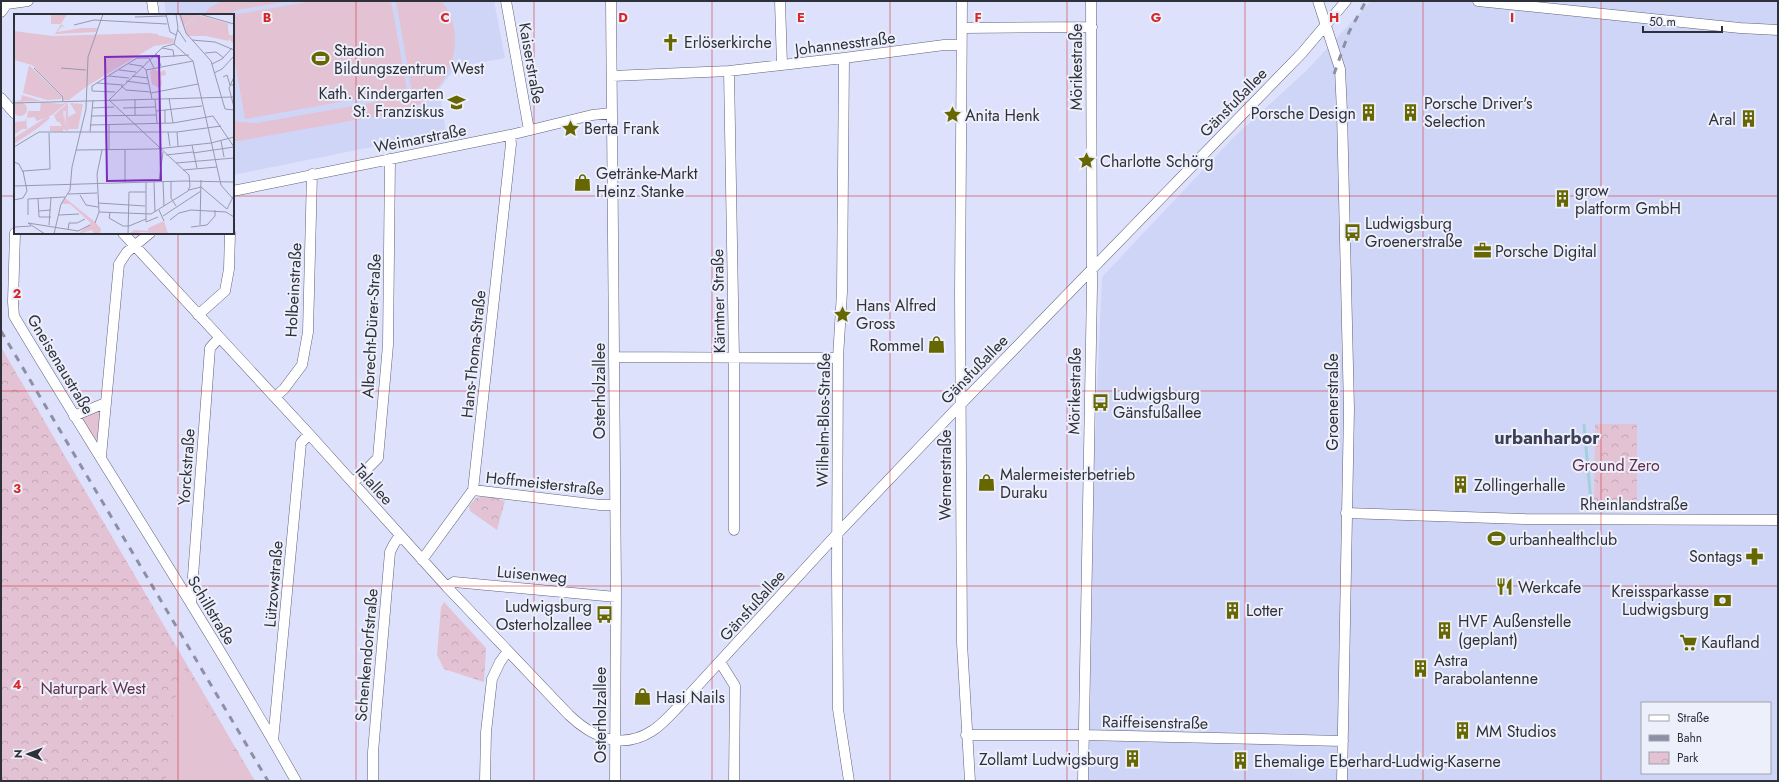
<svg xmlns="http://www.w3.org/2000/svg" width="1779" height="782" font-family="Jost,sans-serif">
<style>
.built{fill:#cfd5f6;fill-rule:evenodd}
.park{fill:url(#park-crowns)}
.garden{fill:#e3c2d3}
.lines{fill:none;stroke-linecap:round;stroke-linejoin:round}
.stream{stroke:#a3d0d9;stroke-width:3}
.minor-casing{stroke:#5f627a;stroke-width:11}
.minor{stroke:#fff;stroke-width:10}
.rail{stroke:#8d90a4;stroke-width:3;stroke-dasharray:7 7;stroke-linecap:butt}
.grid{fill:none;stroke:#d62828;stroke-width:1;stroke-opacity:0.55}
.labels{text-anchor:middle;stroke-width:4;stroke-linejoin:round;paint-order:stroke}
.poi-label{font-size:16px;fill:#2e303a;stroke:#edeffa;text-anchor:start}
.street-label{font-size:16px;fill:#2e303a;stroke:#edeffa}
.park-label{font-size:16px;fill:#5f2f4b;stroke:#edeffa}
.quarter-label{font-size:18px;font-weight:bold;fill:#3c3f55;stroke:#edeffa}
.inset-road{fill:none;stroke:#979aae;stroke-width:1}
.view{fill:#7b2cbf;fill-opacity:0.15;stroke:#7b2cbf;stroke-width:2}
.inset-edge{fill:none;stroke:#2e303a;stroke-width:2}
.grid-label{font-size:13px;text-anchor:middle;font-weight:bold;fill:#d62828;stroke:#edeffa;stroke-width:4;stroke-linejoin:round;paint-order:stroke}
</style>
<defs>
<pattern id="park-crowns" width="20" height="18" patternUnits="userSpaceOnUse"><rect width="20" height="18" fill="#e3c2d3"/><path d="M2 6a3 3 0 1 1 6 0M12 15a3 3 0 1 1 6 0" fill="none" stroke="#c3a7b6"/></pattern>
</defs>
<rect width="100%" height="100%" fill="#dde1fc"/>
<path class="built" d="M164 1H494L505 58 456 67 439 89 446 132 233 175V15H166Z
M1371 1H1778V781H1089L1094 464 1102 277 1234 137 1307 70ZM1642 703H1770V773H1642Z"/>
<path class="park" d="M1 347 255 781H1Z
M1595 424H1637V506H1594Z
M489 496 505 501 497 530 470 511 469 506 476 498Z
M444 602 486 648 484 682 444 669 437 655 441 607Z"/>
<path class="garden" d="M223 1H288L237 10 226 15H202L212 6Z
M313 1H391L407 90 245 119 233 51V15Z
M396 1H442C445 6 449 12 451 17 462 48 449 84 423 102 416 107 407 109 400 112L233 142V119L238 122 257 123 404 97 412 92Z
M105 403 101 456 74 416Z
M181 663 251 781H166L170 733Z"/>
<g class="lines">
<path class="stream" d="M1584 425 1591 502"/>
<defs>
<path id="minor" d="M152 1 154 15
M506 1 529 130
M611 1 616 588 615 781
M780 1 782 65
M962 1 960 293 962 643 970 781
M1318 1 1340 69 1342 112 1349 409 1342 781
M1478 1 1740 28 1778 30
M1 12 7 4 28 1
M962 28 1092 27
M844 58 842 292 838 358 837 570 838 709 849 781
M729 71 734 358V530
M612 76 729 71 844 58 944 45H961
M1 98 15 114
M233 191 510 135 592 115 612 113
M15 233 13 302 14 316C107 472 207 623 296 781
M123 233 309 434 447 587 569 715C593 738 622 750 652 731 662 725 671 714 679 706L837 534 960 405 1302 53 1346 1
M198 315 225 291 229 269 230 233
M614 357 838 358
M275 397 284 389 302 365 308 332 312 174
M74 416 105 403
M101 456 119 264 127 252 150 233
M353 483 378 458 388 345 390 159
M473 490 600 505H614
M1346 513 1524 519 1778 520
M422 560 473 490 511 144 510 135
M447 587 454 582 616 597
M191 603 210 348 219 338
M720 662 735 686 734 781
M966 735H1083L1343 741
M273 741 301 443 309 434
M373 781V752L390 552 394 544 400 535
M485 781 486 732 492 679 500 662 508 651
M1083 781 1092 287 1091 1"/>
</defs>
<use href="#minor" class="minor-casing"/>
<use href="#minor" class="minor"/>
<path class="rail" d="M1334 74 1349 32 1366 1
M1 331 268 781"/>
</g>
<path class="grid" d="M178 1V15M356 1V781M534 1V781M712 1V781M890 1V781M1067 1V781M1245 1V781M1423 1V781M1601 1V781M1 196H15M233 196H1778M178 233V781M1 391H1778M1 586H1778"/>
<defs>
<symbol id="church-bare" viewBox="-9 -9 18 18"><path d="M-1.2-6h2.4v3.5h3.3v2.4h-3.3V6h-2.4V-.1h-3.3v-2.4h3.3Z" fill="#676701" stroke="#edeffa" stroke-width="2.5" paint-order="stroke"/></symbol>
<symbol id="stadium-bare" viewBox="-9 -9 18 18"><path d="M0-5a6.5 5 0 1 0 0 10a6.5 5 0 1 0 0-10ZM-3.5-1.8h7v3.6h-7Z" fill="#676701" stroke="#edeffa" stroke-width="2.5" paint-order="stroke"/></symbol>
<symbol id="school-bare" viewBox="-9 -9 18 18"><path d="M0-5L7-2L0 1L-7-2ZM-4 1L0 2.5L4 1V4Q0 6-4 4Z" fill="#676701" stroke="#edeffa" stroke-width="2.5" paint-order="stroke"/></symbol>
<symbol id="building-bare" viewBox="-9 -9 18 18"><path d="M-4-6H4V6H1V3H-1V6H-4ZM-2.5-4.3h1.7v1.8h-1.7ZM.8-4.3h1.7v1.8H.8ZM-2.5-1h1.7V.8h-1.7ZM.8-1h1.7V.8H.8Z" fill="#676701" stroke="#edeffa" stroke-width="2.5" paint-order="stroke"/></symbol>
<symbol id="sight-bare" viewBox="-9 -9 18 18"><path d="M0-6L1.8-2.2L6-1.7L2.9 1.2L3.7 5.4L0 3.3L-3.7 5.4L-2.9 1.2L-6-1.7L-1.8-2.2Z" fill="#676701" stroke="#edeffa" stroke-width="2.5" paint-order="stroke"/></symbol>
<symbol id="shop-bare" viewBox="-9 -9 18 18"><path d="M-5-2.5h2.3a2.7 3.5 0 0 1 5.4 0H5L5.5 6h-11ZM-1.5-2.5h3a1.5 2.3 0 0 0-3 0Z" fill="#676701" stroke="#edeffa" stroke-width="2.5" paint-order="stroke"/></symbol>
<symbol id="bus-bare" viewBox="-9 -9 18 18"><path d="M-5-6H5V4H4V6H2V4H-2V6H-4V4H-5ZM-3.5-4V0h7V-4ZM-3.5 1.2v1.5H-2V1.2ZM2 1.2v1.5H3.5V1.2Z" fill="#676701" stroke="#edeffa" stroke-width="2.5" paint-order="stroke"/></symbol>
<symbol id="office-bare" viewBox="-9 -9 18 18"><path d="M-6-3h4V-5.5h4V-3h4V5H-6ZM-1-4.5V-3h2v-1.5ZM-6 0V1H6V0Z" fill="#676701" stroke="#edeffa" stroke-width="2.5" paint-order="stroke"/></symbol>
<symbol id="pharmacy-bare" viewBox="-9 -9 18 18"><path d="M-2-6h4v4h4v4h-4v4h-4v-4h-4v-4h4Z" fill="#676701" stroke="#edeffa" stroke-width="2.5" paint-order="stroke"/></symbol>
<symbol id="restaurant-bare" viewBox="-9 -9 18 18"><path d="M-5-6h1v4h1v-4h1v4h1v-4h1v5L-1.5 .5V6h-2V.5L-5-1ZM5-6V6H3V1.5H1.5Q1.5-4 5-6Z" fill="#676701" stroke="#edeffa" stroke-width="2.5" paint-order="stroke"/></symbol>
<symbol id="bank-bare" viewBox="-9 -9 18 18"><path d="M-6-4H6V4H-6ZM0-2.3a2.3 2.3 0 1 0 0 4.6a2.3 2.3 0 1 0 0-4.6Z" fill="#676701" stroke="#edeffa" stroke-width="2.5" paint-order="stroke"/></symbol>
<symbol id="supermarket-bare" viewBox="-9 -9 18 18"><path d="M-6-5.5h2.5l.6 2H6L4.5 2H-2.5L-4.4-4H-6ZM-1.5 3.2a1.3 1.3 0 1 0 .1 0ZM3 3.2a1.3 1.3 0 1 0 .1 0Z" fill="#676701" stroke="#edeffa" stroke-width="2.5" paint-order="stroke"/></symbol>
</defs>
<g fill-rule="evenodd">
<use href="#church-bare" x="658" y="30" width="25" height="25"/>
<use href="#stadium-bare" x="308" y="46" width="25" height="25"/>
<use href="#school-bare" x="444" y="90" width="25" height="25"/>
<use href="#building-bare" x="1398" y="100" width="25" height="25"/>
<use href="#building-bare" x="1356" y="100" width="25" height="25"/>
<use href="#sight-bare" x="940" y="102" width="25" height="25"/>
<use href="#building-bare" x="1736" y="106" width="25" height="25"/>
<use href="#sight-bare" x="558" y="116" width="25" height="25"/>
<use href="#sight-bare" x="1074" y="148" width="25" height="25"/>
<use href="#shop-bare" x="570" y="170" width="25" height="25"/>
<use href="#building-bare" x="1550" y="186" width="25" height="25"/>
<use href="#bus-bare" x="1340" y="220" width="25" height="25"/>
<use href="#office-bare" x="1470" y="238" width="25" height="25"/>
<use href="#sight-bare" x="830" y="302" width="25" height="25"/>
<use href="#shop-bare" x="924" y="332" width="25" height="25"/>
<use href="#bus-bare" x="1088" y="390" width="25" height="25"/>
<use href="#shop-bare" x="974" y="470" width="25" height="25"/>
<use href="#building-bare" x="1448" y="472" width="25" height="25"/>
<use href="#stadium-bare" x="1484" y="526" width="25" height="25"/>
<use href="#pharmacy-bare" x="1742" y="544" width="25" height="25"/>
<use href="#restaurant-bare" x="1492" y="574" width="25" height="25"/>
<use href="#bank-bare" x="1710" y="588" width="25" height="25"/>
<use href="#building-bare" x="1220" y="598" width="25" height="25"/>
<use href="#bus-bare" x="592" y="602" width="25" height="25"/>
<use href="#building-bare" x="1432" y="618" width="25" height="25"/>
<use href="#supermarket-bare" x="1676" y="630" width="25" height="25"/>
<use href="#building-bare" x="1408" y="656" width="25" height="25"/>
<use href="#shop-bare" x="630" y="684" width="25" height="25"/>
<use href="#building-bare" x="1450" y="718" width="25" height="25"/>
<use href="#building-bare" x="1120" y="746" width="25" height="25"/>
<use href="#building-bare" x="1228" y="748" width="25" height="25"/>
</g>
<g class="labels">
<g class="poi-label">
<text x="684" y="48">Erlöserkirche</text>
<text x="334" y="56">Stadion<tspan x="334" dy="18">Bildungszentrum West</tspan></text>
<text x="444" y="99" text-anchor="end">Kath. Kindergarten<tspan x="444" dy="18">St. Franziskus</tspan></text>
<text x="1424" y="109">Porsche Driver's<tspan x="1424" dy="18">Selection</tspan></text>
<text x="1356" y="119" text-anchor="end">Porsche Design</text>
<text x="965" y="121">Anita Henk</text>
<text x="1736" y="125" text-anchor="end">Aral</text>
<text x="584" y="134">Berta Frank</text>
<text x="1100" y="167">Charlotte Schörg</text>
<text x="596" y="179">Getränke-Markt<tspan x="596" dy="18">Heinz Stanke</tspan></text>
<text x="1575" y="196">grow<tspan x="1575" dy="18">platform GmbH</tspan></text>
<text x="1365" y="229">Ludwigsburg<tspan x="1365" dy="18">Groenerstraße</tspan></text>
<text x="1495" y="257">Porsche Digital</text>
<text x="856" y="311">Hans Alfred<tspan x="856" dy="18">Gross</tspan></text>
<text x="924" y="351" text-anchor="end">Rommel</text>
<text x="1113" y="400">Ludwigsburg<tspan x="1113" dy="18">Gänsfußallee</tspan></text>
<text x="1000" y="480">Malermeisterbetrieb<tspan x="1000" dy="18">Duraku</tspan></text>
<text x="1474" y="491">Zollingerhalle</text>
<text x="1509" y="545">urbanhealthclub</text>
<text x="1742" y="562" text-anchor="end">Sontags</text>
<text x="1518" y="593">Werkcafe</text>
<text x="1709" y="597" text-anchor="end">Kreissparkasse<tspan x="1709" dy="18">Ludwigsburg</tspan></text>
<text x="592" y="612" text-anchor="end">Ludwigsburg<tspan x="592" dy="18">Osterholzallee</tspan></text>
<text x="1246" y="616">Lotter</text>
<text x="1458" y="627">HVF Außenstelle<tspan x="1458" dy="18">(geplant)</tspan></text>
<text x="1701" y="648">Kaufland</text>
<text x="1434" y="666">Astra<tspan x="1434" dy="18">Parabolantenne</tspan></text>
<text x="656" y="703">Hasi Nails</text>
<text x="1476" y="737">MM Studios</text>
<text x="1119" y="765" text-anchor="end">Zollamt Ludwigsburg</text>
<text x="1254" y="767">Ehemalige Eberhard-Ludwig-Kaserne</text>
</g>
<g class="street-label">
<text transform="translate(845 43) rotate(-7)" y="6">Johannesstraße</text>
<text transform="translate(532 63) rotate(80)" y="6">Kaiserstraße</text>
<text transform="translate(1076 67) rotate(-90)" y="6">Mörikestraße</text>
<text transform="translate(1233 102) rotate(-46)" y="6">Gänsfußallee</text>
<text transform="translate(420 138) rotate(-11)" y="6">Weimarstraße</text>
<text transform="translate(293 290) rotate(-87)" y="6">Holbeinstraße</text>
<text transform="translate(718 301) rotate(-91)" y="6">Kärntner Straße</text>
<text transform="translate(371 326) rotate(-87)" y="6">Albrecht-Dürer-Straße</text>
<text transform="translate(473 354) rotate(-84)" y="6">Hans-Thoma-Straße</text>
<text transform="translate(61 364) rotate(59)" y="6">Gneisenaustraße</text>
<text transform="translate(974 369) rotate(-46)" y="6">Gänsfußallee</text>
<text transform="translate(599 391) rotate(-90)" y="6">Osterholzallee</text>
<text transform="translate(1074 391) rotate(-89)" y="6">Mörikestraße</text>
<text transform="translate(1332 402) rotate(-90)" y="6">Groenerstraße</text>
<text transform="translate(823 420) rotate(-89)" y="6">Wilhelm-Blos-Straße</text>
<text transform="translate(186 467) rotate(-86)" y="6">Yorckstraße</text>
<text transform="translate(945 475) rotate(-90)" y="6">Wernerstraße</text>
<text transform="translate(545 483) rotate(6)" y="6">Hoffmeisterstraße</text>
<text transform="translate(374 484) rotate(48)" y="6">Talallee</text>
<text x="1634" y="510">Rheinlandstraße</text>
<text transform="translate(532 574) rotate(5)" y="6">Luisenweg</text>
<text transform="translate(273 584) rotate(-85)" y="6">Lützowstraße</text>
<text transform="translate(752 605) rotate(-48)" y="6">Gänsfußallee</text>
<text transform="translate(212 610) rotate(59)" y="6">Schillstraße</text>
<text transform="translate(366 655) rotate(-85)" y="6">Schenkendorfstraße</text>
<text transform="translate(600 715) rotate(-90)" y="6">Osterholzallee</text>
<text transform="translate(1155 722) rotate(1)" y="6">Raiffeisenstraße</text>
</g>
<g class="park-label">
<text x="1616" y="471">Ground Zero</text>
<text x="93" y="694">Naturpark West</text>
</g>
<g class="quarter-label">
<text x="1547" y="444">urbanharbor</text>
</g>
</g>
<g transform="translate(14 14)">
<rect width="220" height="220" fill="#dde1fc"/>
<path d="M37 0H53L47 10 52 14 48 12 43 18 68 14H83L85 9 82 18 41 20 47 10H37ZM164 0H180L220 11 214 10V15L215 21H220V30L215 25V27L192 22 193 15H181L180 3 170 12 175 27ZM15 51 47 82V85L33 86 9 79ZM8 81 27 87 0 88 7 86ZM54 89V103L62 99 56 89 69 90 64 115H55L53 109 51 113 52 97H49V107L43 108 40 101ZM150 207 154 220 129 218 115 220 120 216 134 217V214Z" fill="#e3c2d3"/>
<path d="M27 88 48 90 54 88 38 101 23 107 20 103 13 104 14 97H26ZM-1 95a7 7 0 1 1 14 0a7 7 0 1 1-14 0ZM50 95 51 113 52 108 55 115 53 117 49 115V118L36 117V112H48L44 106H49ZM12 103 13 115H8L0 121V108L11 107Z" fill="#e3c2d3"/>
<path d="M0 17 39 22 135 19 160 25 159 29 140 32 76 70 55 86H49L48 81 18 51 0 46ZM51 184 81 208 87 215 86 220H80L78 216 64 220 77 209 56 190H47Z" fill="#e3c2d3"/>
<path d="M180 3 181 14 193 15 192 22H174L172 19 171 12ZM131 19 144 20 145 25 148 26 134 33V27H129ZM72 54 85 55 99 56 73 72ZM139 55 146 58 151 56 152 61 147 62 148 70 145 74 138 70 136 58ZM34 102 36 104 24 114 0 130V124Z" fill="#e3c2d3"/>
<path class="inset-road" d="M152 0 156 18 162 21M166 0 172 19 197 47 211 95 220 96M185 0 220 10M121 3 153 2M60 11 80 6 153 10M164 16 172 28M178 26 201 28 220 36M160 30 179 47 207 171 220 186M160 30 164 14 162 0M148 34 159 36 160 43M142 39 147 52M191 39 202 38 210 44M145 43 175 41M115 50 128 52M198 50 208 45 218 34M128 52 132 56 138 85M20 54 48 82 49 87M47 54 72 56M105 56 122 58M132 56 179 47M200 59 208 55 220 42M95 62 115 64M118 62 134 64M209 63 213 61 216 71H220M220 63 215 74 220 93M112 67 134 70M83 69 109 71M107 72 112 76 137 78M101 78 78 77V72L123 44H135L140 54M137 79 184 70M155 84 159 109M121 85V101M141 85 143 109M95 86 149 33 160 30M0 89 220 83M78 94 100 93M109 94 141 93M151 96V109M142 97 188 92M77 102 142 101M95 110V136M76 111 159 109 199 102 220 133M76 118 79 86M154 118 156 132M163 118 164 132M207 127 210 143M178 131 183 154M0 133 25 118H163L207 112M62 136 142 135 197 129 220 123M111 136V169M179 139 220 133M152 141 179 138M0 148 5 150 9 158M162 149 220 144M169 156 203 153M9 157 36 155 35 119M145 167 149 138M149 167 150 192M157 167V184L162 192M140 168 141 198M0 172 170 167 220 168M187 173 213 195M175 176 187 173M54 180 83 179M66 181 72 191 84 193M24 184 25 203H37M0 186 9 184 13 177 9 157M84 189 131 192M213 195 220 181M145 196 150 207M25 197 37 196M85 198 137 200 174 177 176 172 175 161 95 86M96 199 95 204 109 212H115L132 205V168M14 201V185L51 183M45 201 65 200M149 202 187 177M132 205V208L144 203M156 206 165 199 177 196 212 198 220 203M14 209 64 217 76 211M14 209 31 220M81 209 85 198 83 160 88 136M35 211 37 183M186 211 187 166M1 213 17 212M177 213 193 211 201 202V196M54 216 55 209H63L71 205M40 220 47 190 56 176 58 153 72 95 74 43 89 0M114 220 115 178H132"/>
<path class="view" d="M145 42 147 166 93 167 91 43Z"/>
<rect width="220" height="220" class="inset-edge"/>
</g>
<g class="grid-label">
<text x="267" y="22">B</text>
<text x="445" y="22">C</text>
<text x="623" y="22">D</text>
<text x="801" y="22">E</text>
<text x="978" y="22">F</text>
<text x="1156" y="22">G</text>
<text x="1334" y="22">H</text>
<text x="1512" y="22">I</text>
<text x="17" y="298">2</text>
<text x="17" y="493">3</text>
<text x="17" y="689">4</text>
</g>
<rect width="1779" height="782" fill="none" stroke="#2e303a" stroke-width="4"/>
<rect x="1641" y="702" width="130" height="72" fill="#edeffa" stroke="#a1a3ad"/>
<rect x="1649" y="715" width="20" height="6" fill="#ffffff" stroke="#a1a3ad"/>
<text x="1677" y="722" font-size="12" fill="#2e303a">Straße</text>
<rect x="1649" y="735" width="20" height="6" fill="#8d90a4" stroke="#a1a3ad"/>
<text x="1677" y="742" font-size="12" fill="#2e303a">Bahn</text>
<rect x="1649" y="752" width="20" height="12" fill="url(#park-crowns)" stroke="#a1a3ad"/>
<text x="1677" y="762" font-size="12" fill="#2e303a">Park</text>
<g transform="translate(28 754) rotate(271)" stroke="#edeffa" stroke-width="3" paint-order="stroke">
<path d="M0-3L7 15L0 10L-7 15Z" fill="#2e303a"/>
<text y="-6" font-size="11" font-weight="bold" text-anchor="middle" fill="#2e303a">N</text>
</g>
<path d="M1643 26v6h79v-6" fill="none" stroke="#2e303a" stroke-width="2"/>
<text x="1649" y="26" font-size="12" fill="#2e303a" stroke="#edeffa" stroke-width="3" paint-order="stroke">50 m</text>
</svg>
